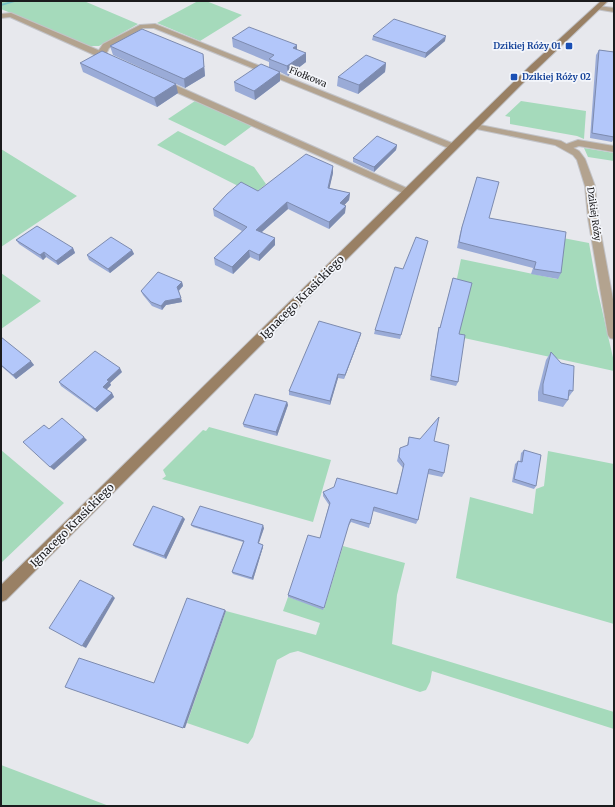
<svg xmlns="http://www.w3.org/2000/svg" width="615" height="807" font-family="Merriweather,serif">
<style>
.green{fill:#a5dabb}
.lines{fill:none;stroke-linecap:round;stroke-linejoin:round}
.stream{fill:#77c2c4;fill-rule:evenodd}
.lane-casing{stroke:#c2c3c8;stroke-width:2}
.street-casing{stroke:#c2c3c8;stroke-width:2}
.secondary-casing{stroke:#c2c3c8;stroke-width:2}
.lane{fill:#b3a38f;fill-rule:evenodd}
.street{fill:#b3a38f;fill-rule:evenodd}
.secondary{fill:#998064;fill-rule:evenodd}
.wall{fill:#9aabd7}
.shaded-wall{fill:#7d8baf}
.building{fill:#b3c7fa;stroke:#7d8baf}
.transit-dot{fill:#1a4fb4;stroke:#f4f6fb;stroke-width:1.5}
.labels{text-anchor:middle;stroke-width:3.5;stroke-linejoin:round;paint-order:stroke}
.far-transit-label{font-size:9px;font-weight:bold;fill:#164399;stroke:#f4f6fb;text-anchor:end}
.far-street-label{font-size:9px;fill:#1b1b1d;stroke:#f4f6fb}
.street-label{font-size:11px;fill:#1b1b1d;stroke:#f4f6fb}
</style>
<rect width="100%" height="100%" fill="#e7e8ed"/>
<path class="green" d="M1 1H84L138 24 99 46H90L1 9Z
M198 1H206L242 15 200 41 157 23Z
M195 101 252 126 225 146 168 119Z
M521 101 586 111 584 139 577 136 510 124V117L505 116Z
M178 131 254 167 266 184 254 194 157 145Z
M584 148 614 153V161L588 157Z
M1 149 77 196 1 247Z
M563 238 589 243 597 288 614 362V371L464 338H458L456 283 461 259 557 279Z
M1 273 41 301 1 329Z
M209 427 331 460 313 522 162 479 166 476 163 470 203 430 206 431Z
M1 450 64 503 1 563Z
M548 451 614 464V624L456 578 470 497 533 514 536 489 544 486Z
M343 546 405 563 397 595 392 644 614 712V729L432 671 430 682 426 690 420 692 298 651 290 653 277 660 253 737 248 744 187 723 226 611 316 635 320 623 283 611 288 597 324 609Z
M1 765 109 806H1Z"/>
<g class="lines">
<path class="stream" d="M12 1H18L1 6V4Z"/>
<defs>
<path id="lane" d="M11 13 105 53 106 55 105 57H99L10 17 1 18V14Z
M578 140 614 146V152L579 146 567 150 563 147 564 145Z"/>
<path id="street" d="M598 6 614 8V12L596 9V7Z
M155 24 457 145 458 147 454 150 451 149 154 28H143L109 48 106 54 115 58V62H109L98 55 99 50 103 44 140 25Z
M160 81H166L411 190 413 192 408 195 405 194 160 85Z
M472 124H475L561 141 579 151 585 159 595 186 598 218 614 305V339L610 338 608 335 588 218 585 186 577 160 573 155 555 145 472 128 471 126Z"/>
<path id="secondary" d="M601 1H608L537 69 6 600 1 602V585L531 65Z"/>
</defs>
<use href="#lane" class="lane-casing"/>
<use href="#street" class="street-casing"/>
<use href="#secondary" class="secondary-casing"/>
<use href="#lane" class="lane"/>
<use href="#street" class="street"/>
<use href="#secondary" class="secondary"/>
</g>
<path class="wall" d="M373 36 445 41 425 58 372 40Z
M232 38 297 50 306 62 288 76 280 72V81L255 100 235 91 234 82 269 68V62L233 47Z
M110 46 203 54 205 76 185 88 113 55Z
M599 50 614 52V138L612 142 590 138 596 55Z
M80 63 178 93 157 107 83 72Z
M386 63 385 72 358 94 337 86 338 77Z
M397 145 396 150 374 172 353 162V158Z
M333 166V173L329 188 350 193 349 200 344 205 345 213 329 229 288 209 262 232 275 245 259 261 250 257 233 274 215 265 214 258 242 231 214 216 213 209 258 191Z
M477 177 489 218 561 273 558 279 531 274 533 268 457 248 460 233Z
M16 240 73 248 75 253 58 265 46 257 43 260 19 244Z
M428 241 400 339 374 334 375 330Z
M132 250 134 254 110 273 89 260 87 255Z
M453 278 459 334 458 382 456 386 430 380 438 331 439 327 440 328Z
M182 282 183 286 179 291 182 302 166 305 162 310 152 306 143 295 141 291Z
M361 333 360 337 344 379 338 378 330 405 289 395V391Z
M1 337 34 365 16 379 1 366Z
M551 352 573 391 568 398V400L563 407 538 401V392L546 360Z
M122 372 110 383 111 385 106 390 112 393 114 397 97 412 61 386 59 382Z
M287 402 288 405 277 436 244 427 243 424Z
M409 437 420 439 434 441 444 473 442 477 428 474 418 520 416 524 373 511 369 528 351 522 348 527 323 610 288 597V595L320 538 329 505 323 496V492L396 494 403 468 397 461 399 453 400 448 407 446 408 441Z
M524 450 536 486 534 489 512 482 515 464 518 461 520 462 521 453Z
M185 519 166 559 135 547 133 545Z
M191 525 264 528 259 543 263 545V547L253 580 233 574 232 572 243 542 193 527Z"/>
<path class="shaded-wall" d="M446 36 445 41 425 58 426 53Z
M297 45V54L293 48Z
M306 53V62L288 76 287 66Z
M203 54 205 76 185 88 184 79Z
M386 63 385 72 358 94 359 85Z
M280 72V81L255 100 254 91Z
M176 84 178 93 157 107 154 98Z
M397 145 396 150 374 172V167Z
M333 166V173L328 195V188Z
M350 193 349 200 340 210V203Z
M287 202 288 209 257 236 256 230Z
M346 206 345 213 329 229V222Z
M275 238V245L259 261V255Z
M73 248 75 253 58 265 56 261Z
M132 250 134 254 110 273 108 269Z
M249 250 250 257 233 274 232 267Z
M44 252 46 257 43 260 40 255Z
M182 282 183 286 178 291 177 287Z
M181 298 182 302 166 305 162 310 161 306 165 301Z
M361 333 360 337 344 379 345 375Z
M31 361 34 365 16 379 13 375Z
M120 368 122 372 110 383 111 385 105 391 103 387 107 380Z
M338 374V378L330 405V401Z
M112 393 114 397 97 412 95 409Z
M287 402 288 405 277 436 276 432Z
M84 437 87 440 54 470 50 467Z
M183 517 185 519 166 559 164 556Z
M263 525 264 528 258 545V543Z
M263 545V547L253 580 252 578Z
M113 596 115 598 86 648 82 646Z
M225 610 226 611 185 728H183Z"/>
<path class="building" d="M394 19 446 36 426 53 373 36Z
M249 27 297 45 293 48 306 53 287 66 269 59 274 55 232 38Z
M142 29 203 54 204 67 184 79 110 46Z
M599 50 614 52V137L592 133Z
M102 51 176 84 154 98 80 63Z
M366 55 386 63 359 85 338 77Z
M261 64 280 72 254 91 234 82Z
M377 136 397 145 374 167 353 158Z
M306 154 333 166 328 188 350 193 340 203 346 206 329 222 287 202 256 230 275 238 259 255 249 250 232 267 214 258 247 227 213 209 227 194 241 182 258 191Z
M477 177 499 182 489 218 566 232 561 273 534 269 536 262 459 242 462 227Z
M37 226 73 248 56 261 44 252 40 255 16 240Z
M111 237 132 250 108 269 87 255Z
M416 237 428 241 401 335 375 330 395 267 403 269Z
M158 272 182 282 177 287 181 298 165 301 161 306 151 302 141 291Z
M453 278 472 283 459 334 465 335 458 382 431 376 439 327 440 328Z
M319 321 361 333 345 375 338 374 330 401 289 391Z
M1 337 31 361 13 375 1 365Z
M95 351 120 368 107 380 109 381 103 387 112 393 95 409 59 382Z
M551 352 561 363 574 366 573 391 569 390 568 400 543 394V384Z
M255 394 287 402 276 432 243 424Z
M439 417 434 441 449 445 444 473 429 469 418 520 374 507 370 524 351 519 349 524 324 608 288 595 308 535 320 538 330 503 323 492 334 487 337 478 397 494 404 464 399 457 400 448 408 445 409 437 420 439Z
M62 418 84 437 50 467 23 442 44 425 49 429Z
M524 450 541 455 536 486 514 479 518 461 522 462Z
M153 506 183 517 164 556 133 545Z
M200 506 263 525 258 543 263 545 252 578 232 572 244 541 191 525Z
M80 580 113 596 82 646 49 628Z
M187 598 225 610 183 728 65 687 79 658 154 683Z"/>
<g class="transit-dot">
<rect x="565" y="42" width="8" height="8" rx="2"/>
<rect x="510" y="73" width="8" height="8" rx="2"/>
</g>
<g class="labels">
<g class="far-transit-label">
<text x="561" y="49">Dzikiej Róży 01</text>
<text x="522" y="80" text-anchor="start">Dzikiej Róży 02</text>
</g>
<g class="far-street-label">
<text transform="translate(308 77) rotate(22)" y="3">Fiołkowa</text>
<text transform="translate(594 214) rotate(82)" y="3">Dzikiej Róży</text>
</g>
<g class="street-label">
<text transform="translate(302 297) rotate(-45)" y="4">Ignacego Krasickiego</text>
<text transform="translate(72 525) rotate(-45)" y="4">Ignacego Krasickiego</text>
</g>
</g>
<rect width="615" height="807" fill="none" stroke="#1b1b1d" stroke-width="4"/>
</svg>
